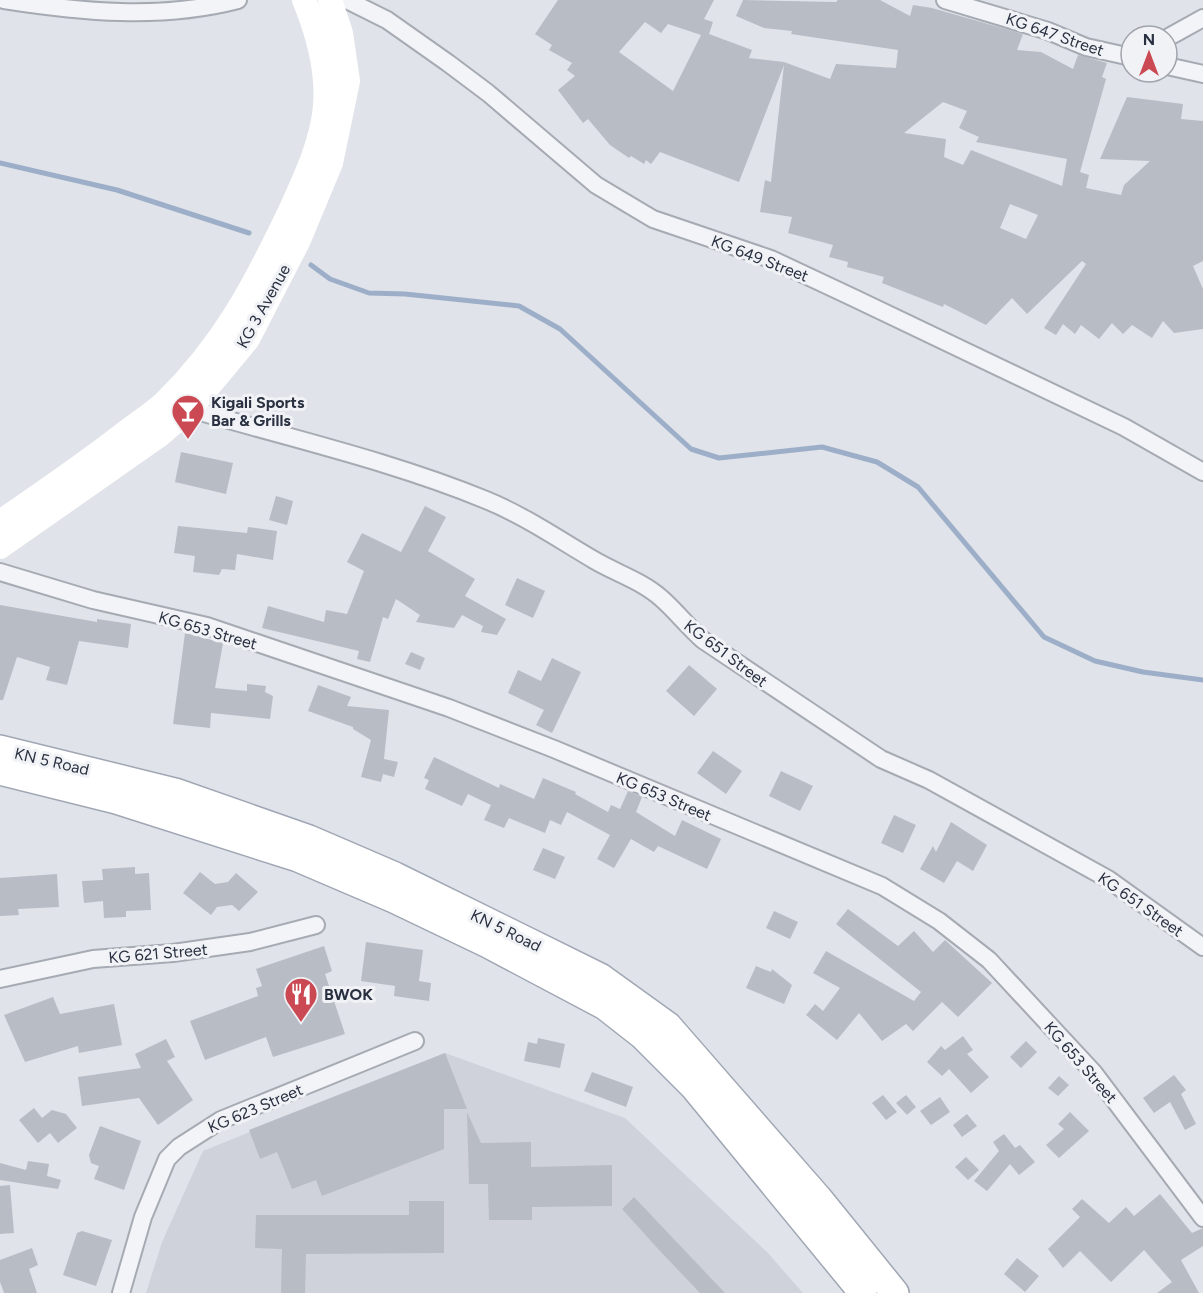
<svg xmlns="http://www.w3.org/2000/svg" width="1203" height="1293" font-family="Figtree,sans-serif">
<style>
.built{fill:#cfd2db}
.lines{fill:none;stroke-linecap:round;stroke-linejoin:round}
.stream{stroke:#9caec8;stroke-width:5}
.building{fill:#b8bcc5;fill-rule:evenodd}
.street-casing{stroke:#a5aab3;stroke-width:20}
.primary-casing{stroke:#a0a7b4;stroke-width:30}
.street{stroke:#f3f4f7;stroke-width:16}
.secondary{stroke:#fff;stroke-width:24}
.primary{stroke:#fff;stroke-width:27}
.labels{text-anchor:middle;stroke-width:6;stroke-linejoin:round;paint-order:stroke}
.street-label{font-size:16px;fill:#293040;stroke:#f0f2f6}
.poi-label{font-size:16px;font-weight:bold;fill:#293040;stroke:#f0f2f6;text-anchor:start}
</style>
<rect width="100%" height="100%" fill="#e0e3e9"/>
<path class="built" d="M445 1053 625 1118 767 1252 803 1293H146L162 1242 203 1151Z"/>
<g class="lines">
<path class="stream" d="M0 163 117 190 249 233
M311 265 330 279 369 293 405 294 519 306 560 329 691 449 719 458 822 447 877 462 918 487 1044 637 1095 661 1143 672 1203 680"/>
</g>
<path class="building" d="M558 0H714L704 19 713 22 709 34 752 50 749 58 784 62 830 79 836 64 896 68 898 50 791 34 792 31 764 28 736 16 743 0 836 2 838 0H880L910 16 913 5 932 8 1023 34 1017 50 1041 52 1073 69 1078 55 1107 63 1102 77 1106 79 1080 172 1089 175 1086 188 1121 195 1124 185 1150 161 1100 159 1127 97 1183 104 1181 119 1203 121V261L1193 266 1203 289V329L1174 333 1163 321 1152 338 1132 325 1123 334 1112 323 1099 339 1081 325 1075 334 1063 324 1056 335 1044 328 1086 264 1082 261 1027 314 1012 298 986 325 944 304 943 307 882 283 884 277 847 267 848 262 829 257 833 245 788 233 792 217 760 212 765 180 771 182 784 65 739 182 660 152 651 164 646 160 644 164 631 156 629 158 610 145 588 119 583 123 558 90 575 76 567 70 572 63 549 50 552 45 535 34ZM645 22 661 33 668 24 701 35 673 91 619 52ZM943 102 967 111 959 128 979 137 976 142 1067 159 1062 186 971 150 963 165 944 157 946 139 904 133ZM1010 204 1038 215 1026 239 1000 228Z
M181 452 233 463 226 494 175 482Z
M276 496 293 501 287 525 269 520Z
M425 506 446 517 428 551 475 579 465 596 506 619 497 635 481 632 483 626 462 615 454 628 416 622 420 615 396 599 388 619 383 617 370 662 357 659 359 651 262 628 268 606 324 622 326 610 347 614 364 571 347 562 362 533 401 552Z
M178 526 247 533 248 527 277 531 273 560 237 554 235 570 222 569 219 575 193 572 195 556 174 553Z
M517 578 545 591 533 618 505 605Z
M0 605 97 622V619L131 624 128 648 79 641 67 685 46 680 50 667 17 657 3 700H0Z
M185 633 223 643 215 688 247 691V684L266 686 265 692 273 696 270 719 211 713 210 728 173 724Z
M411 652 425 658 420 670 405 664Z
M552 658 581 672 552 733 536 725 544 710 508 693 518 670 541 681Z
M689 665 717 689 694 716 666 691Z
M318 685 351 697 347 706 389 710 384 759 398 762 394 777 383 774 381 782 361 777 371 740 353 729V727L308 711Z
M713 751 742 771 726 794 697 773Z
M434 757 499 788 500 784 534 799 543 778 576 792 575 794 608 812 611 805 620 809 628 791 642 797 636 812 675 836 682 820 721 839 707 869 658 846 654 852 631 839 614 868 597 859 610 835 567 812 561 825 550 820 545 833 509 818 504 828 484 820 491 805 468 794 462 806 425 789 429 780 424 778Z
M781 771 813 786 800 811 769 796Z
M894 815 916 825 903 853 881 843Z
M951 822 987 845 973 871 957 861 944 883 920 869 933 846 936 852Z
M543 848 565 857 555 879 533 870Z
M135 867V874L149 873 151 910 126 911V917L104 918 103 901 84 903 82 881 103 880 102 869Z
M200 872 215 884 228 882 236 873 258 892 239 911 232 905 217 907 211 915 183 893Z
M57 874 59 907 18 909 19 915 0 916V878Z
M848 909 898 946 914 931 933 952 945 940 992 983 958 1017 942 1002 913 1031 906 1024 882 1041 859 1013 837 1040 806 1015 815 1004 823 1011 840 988 813 973 826 951 914 1001 921 992 836 924Z
M774 911 798 922 790 939 766 928Z
M366 942 423 950 419 981 431 983 429 1001 394 996 395 986 361 981Z
M324 946 332 971 325 974 345 1034 273 1057 266 1037 205 1060 190 1021 258 996 256 988 262 986 256 969Z
M756 966 771 972 772 969 792 985 784 1004 746 988Z
M53 997 60 1014 114 1004 122 1045 79 1053 78 1046 25 1062 4 1015Z
M963 1036 973 1050 967 1054 989 1077 971 1093 949 1069 942 1076 927 1062 941 1046 945 1050Z
M538 1038 565 1044 560 1068 524 1061 528 1042 537 1044Z
M166 1039 175 1057 167 1061 193 1100 158 1125 139 1098 82 1106 78 1077 141 1068 135 1054Z
M1026 1041 1037 1052 1021 1068 1010 1057Z
M445 1053 467 1109H444V1149L322 1196 316 1180 292 1189 277 1152 260 1159 249 1130Z
M592 1072 633 1087 626 1107 584 1091Z
M1174 1075 1186 1090 1181 1094 1196 1124 1185 1130 1170 1102 1154 1113 1143 1098Z
M1059 1076 1069 1085 1058 1096 1048 1088Z
M883 1095 897 1112 886 1120 872 1103Z
M906 1095 916 1107 907 1115 896 1103Z
M940 1097 950 1112 931 1125 920 1111Z
M34 1108 42 1118 52 1110 66 1114 77 1128 58 1143 50 1133 38 1143 19 1120Z
M467 1112 481 1143 531 1142V1167L612 1165V1206L532 1207V1220H489L488 1184H469Z
M1070 1112 1089 1131 1059 1158 1046 1145 1064 1129 1058 1124Z
M967 1114 977 1126 962 1137 953 1125Z
M100 1126 141 1141 124 1190 94 1179 99 1166 91 1163 89 1155Z
M1004 1134 1015 1148 1020 1145 1035 1162 1019 1175 1010 1164 987 1191 974 1181 999 1151 993 1142Z
M966 1157 979 1170 968 1180 955 1167Z
M28 1161 49 1164 47 1176 61 1180 58 1189 0 1180V1163L26 1170Z
M10 1185 14 1233 0 1234V1186Z
M1160 1194 1192 1233 1203 1228V1246L1181 1260 1199 1293H1157L1172 1282 1144 1250 1111 1282 1080 1251 1063 1268 1048 1249 1080 1217 1072 1209 1082 1199 1109 1223 1126 1207 1134 1216Z
M634 1197 670 1235 725 1293H700L659 1250 622 1209Z
M409 1201H444V1253L306 1254 305 1293H281L282 1249 255 1248 256 1215H409Z
M82 1231 112 1240 96 1286 63 1275 77 1233Z
M32 1248 38 1265 29 1269 37 1293H4L0 1282V1260Z
M1017 1258 1039 1276 1025 1292 1004 1274Z"/>
<g class="lines">
<defs>
<path id="street" d="M4 0C81 12 161 20 238 0
M347 0 387 20 448 63 488 93 596 185 653 219 771 259 854 298 1124 427 1203 472
M945 0 1048 31 1086 47 1131 57
M1167 38 1203 18
M1167 66 1203 74
M190 409C289 438 391 461 486 500 525 516 558 539 594 560 616 573 642 581 661 598 676 611 688 627 703 640L881 759 929 780 1108 879 1203 947
M0 572 93 600 207 626 449 708 554 749 882 886 939 921 989 960 1094 1073 1203 1218
M0 979 93 959 173 953 250 942 316 925
M121 1293 143 1217 167 1159 179 1147 221 1120 415 1041"/>
<path id="primary" d="M0 749 175 792 309 839 395 876 600 977 668 1026 819 1199 895 1293
M0 771 116 800 298 858 394 899 488 944 605 1006 642 1035 694 1087 863 1293"/>
</defs>
<use href="#street" class="street-casing"/>
<use href="#primary" class="primary-casing"/>
<use href="#street" class="street"/>
<path class="secondary" d="M0 522C41 494 82 466 122 435 136 424 152 414 165 402 224 344 254 286 289 213 304 180 322 143 325 106 328 69 318 34 304 0
M0 547 160 435 190 409 248 339 299 240 331 163 348 81 341 33 330 0"/>
<use href="#primary" class="primary"/>
</g>
<defs>
<symbol id="bar-pin" viewBox="-11 -11 22 30"><path d="M0 17L-7.5 6A9.5 9.5 0 1 1 7.5 6Z" fill="#ca4953" stroke="#f0f2f6"/><path d="M-6-5H6L.8 .8V4.5H3.5V6h-7V4.5H-.8V.8Z" fill="#fff"/></symbol>
<symbol id="restaurant-pin" viewBox="-11 -11 22 30"><path d="M0 17L-7.5 6A9.5 9.5 0 1 1 7.5 6Z" fill="#ca4953" stroke="#f0f2f6"/><path d="M-5-6h1v4h1v-4h1v4h1v-4h1v5L-1.5 .5V6h-2V.5L-5-1ZM5-6V6H3V1.5H1.5Q1.5-4 5-6Z" fill="#fff"/></symbol>
</defs>
<g fill-rule="evenodd">
<use href="#bar-pin" x="169" y="392" width="38" height="52"/>
<use href="#restaurant-pin" x="282" y="975" width="38" height="52"/>
</g>
<g class="labels">
<g class="street-label">
<text transform="translate(1055 34) rotate(19)" y="6">KG 647 Street</text>
<text transform="translate(760 258) rotate(21)" y="6">KG 649 Street</text>
<text transform="translate(263 306) rotate(-61)" y="6">KG 3 Avenue</text>
<text transform="translate(208 630) rotate(16)" y="6">KG 653 Street</text>
<text transform="translate(726 653) rotate(37)" y="6">KG 651 Street</text>
<text transform="translate(52 761) rotate(13)" y="6">KN 5 Road</text>
<text transform="translate(664 796) rotate(23)" y="6">KG 653 Street</text>
<text transform="translate(1141 904) rotate(35)" y="6">KG 651 Street</text>
<text transform="translate(506 930) rotate(26)" y="6">KN 5 Road</text>
<text transform="translate(158 953) rotate(-5)" y="6">KG 621 Street</text>
<text transform="translate(1081 1062) rotate(49)" y="6">KG 653 Street</text>
<text transform="translate(255 1108) rotate(-23)" y="6">KG 623 Street</text>
</g>
<g class="poi-label">
<text x="211" y="408">Kigali Sports<tspan x="211" dy="18">Bar &amp; Grills</tspan></text>
<text x="324" y="1000">BWOK</text>
</g>
</g>
<g transform="translate(1149 54)"><circle r="28" fill="#f0f2f6" stroke="#a0a4ad" stroke-width="1.5"/>
<path d="M0-4.5L10 22L0 15L-10 22Z" fill="#ca4953"/>
<text y="-9" font-size="16" font-weight="bold" text-anchor="middle" fill="#293040">N</text>
</g>
</svg>
